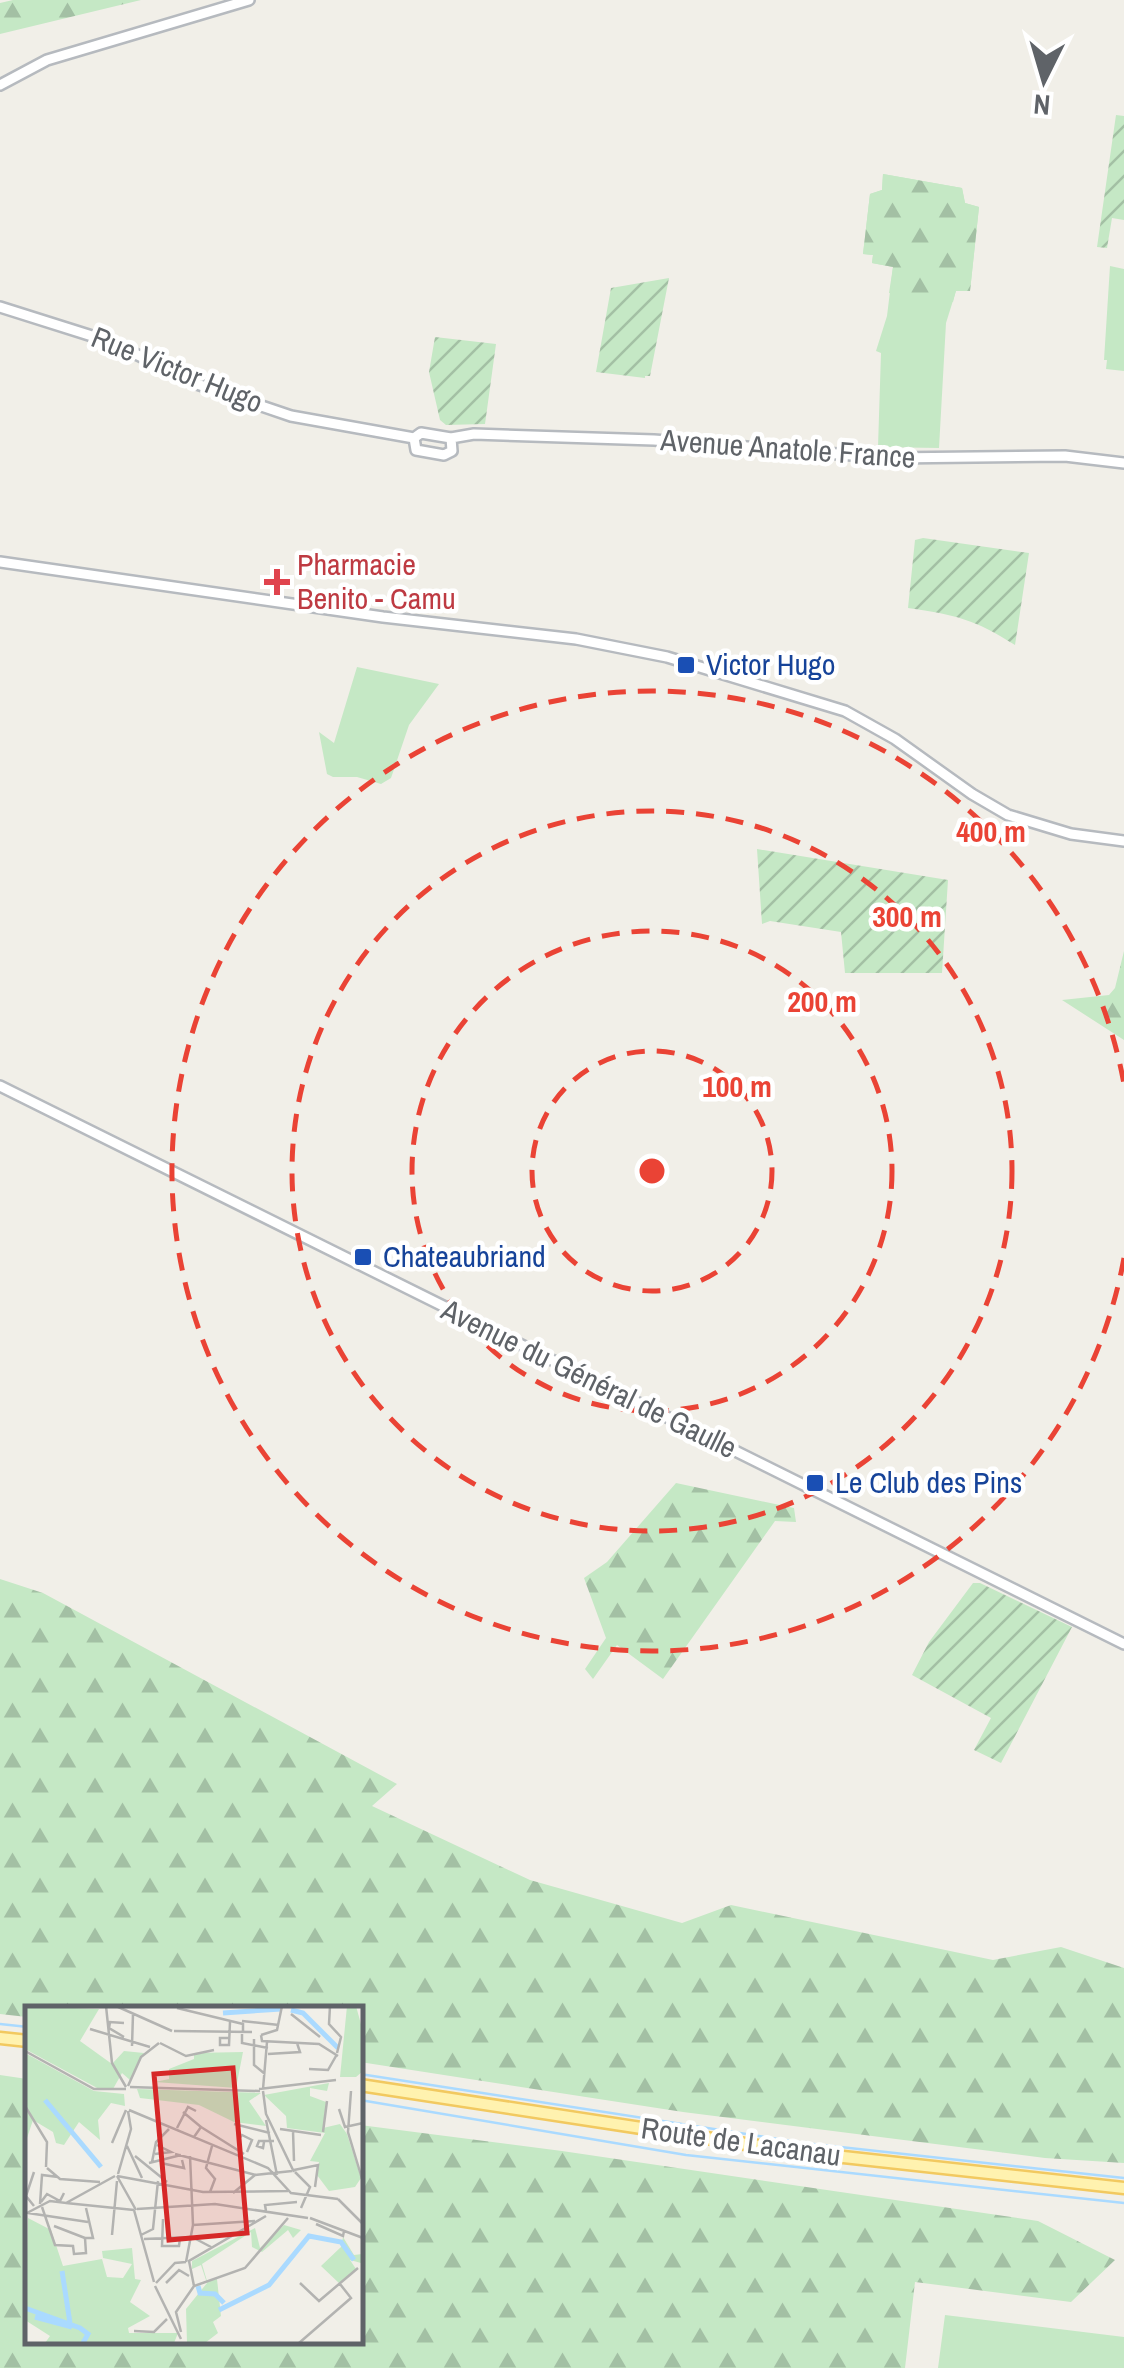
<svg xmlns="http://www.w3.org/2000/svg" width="1124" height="2368" font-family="'Archivo Narrow',sans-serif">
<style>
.grass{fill:#c5e8c5}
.forest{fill:url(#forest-firs)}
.garden{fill:url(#garden-furrows)}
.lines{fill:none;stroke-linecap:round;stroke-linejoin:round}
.stream{stroke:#aadaff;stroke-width:2.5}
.secondary-casing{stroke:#b6babf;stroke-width:14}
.primary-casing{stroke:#f2c960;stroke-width:15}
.secondary{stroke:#fff;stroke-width:9}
.primary{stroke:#fff2af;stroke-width:10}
.ring{fill:none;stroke:#ea4335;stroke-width:5;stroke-dasharray:18 12}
.health-dot{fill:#e0444e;stroke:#fff;stroke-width:4}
.transit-dot{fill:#1a4fb4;stroke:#fff;stroke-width:4}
.labels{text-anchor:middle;stroke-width:9;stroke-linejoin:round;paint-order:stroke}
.street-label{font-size:30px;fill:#5f6368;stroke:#fff}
.health-label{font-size:30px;fill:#be3a42;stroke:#fff;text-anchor:start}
.transit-label{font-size:30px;fill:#164399;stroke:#fff;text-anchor:start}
.inset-river{fill:none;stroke:#aadaff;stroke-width:5}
.inset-road{fill:none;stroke:#b3b3b1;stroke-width:2.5}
.view{fill:#d62828;fill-opacity:0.15;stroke:#d62828;stroke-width:5}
.inset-edge{fill:none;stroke:#5f6368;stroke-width:5}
.centre{fill:#ea4335;stroke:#fff;stroke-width:5}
.ring-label{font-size:30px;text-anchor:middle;font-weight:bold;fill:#ea4335;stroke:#fff;stroke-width:9;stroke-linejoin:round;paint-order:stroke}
</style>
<defs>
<pattern id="forest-firs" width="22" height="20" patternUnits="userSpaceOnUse" patternTransform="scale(2.5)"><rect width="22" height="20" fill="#c5e8c5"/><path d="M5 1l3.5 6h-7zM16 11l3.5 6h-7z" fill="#a3c0a4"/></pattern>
<pattern id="garden-furrows" width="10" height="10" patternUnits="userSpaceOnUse" patternTransform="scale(2.5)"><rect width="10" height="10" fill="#c5e8c5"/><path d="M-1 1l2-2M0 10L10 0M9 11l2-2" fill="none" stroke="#a3c0a4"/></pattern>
</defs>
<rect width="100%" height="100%" fill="#f1efe8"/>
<path class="grass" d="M883 174 962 188 965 203 979 207 970 291H956L946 323 939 448 878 447 881 353 876 351 887 316 893 267 872 263 873 255 863 254 870 194 882 190Z
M1110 266 1124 269V371L1106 369 1107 360H1104Z
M357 667 439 684 409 725 391 778 381 784 357 777H333L327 774 319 732 334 743Z
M945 2315 1124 2337V2368H938Z"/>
<path class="forest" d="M13 0H141L0 34V3Z
M883 174 962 188 965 203 979 207 970 291 956 290 953 302 889 293 893 267 872 263 873 255 863 254 870 194 882 190Z
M1124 951V1040L1062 1000 1109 995 1115 988Z
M676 1483 794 1508 796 1522 775 1521 663 1679 617 1645 593 1679 585 1669 606 1638 584 1578 607 1562Z
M0 1579 43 1593 397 1784 372 1806 530 1880 682 1923 731 1905 993 1960 1061 1947 1124 1968V2163L1045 2158 683 2112 360 2062V2008H28L27 2017 0 2014Z
M0 2075 27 2079 28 2340H360V2125L562 2151 1038 2221 1115 2260 1071 2302 915 2282 905 2368H0Z"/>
<path class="garden" d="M1116 115 1124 116V220L1112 218 1107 248 1097 247Z
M669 278 650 376H645V378L596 372 611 288Z
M435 337 496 344 485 424 446 425 440 420 429 372Z
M923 538 1029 553 1015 645C974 619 956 615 908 608L915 540Z
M757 849 948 880 942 973H845L841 932 770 921 762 924Z
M973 1583H980L1072 1627 1001 1763 974 1750 991 1718 912 1675 929 1642Z"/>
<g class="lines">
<path class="stream" d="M0 2024 28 2027
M360 2074 804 2143 1124 2178
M360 2100 686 2155 1124 2203"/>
<defs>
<path id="secondary" d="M0 85 47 60 249 0
M0 307 111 342 197 384 291 416 414 438
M414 438 421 433 451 438 474 434 654 440 891 458 1065 456 1124 463
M414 438 416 450 444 455 452 451 451 438
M0 562 383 617 576 639 667 657 845 711 895 739 972 794 1008 815 1071 834 1124 841
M0 1086 1124 1644"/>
<path id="primary" d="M0 2038 28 2041
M360 2085 798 2152 1124 2188"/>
</defs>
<use href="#secondary" class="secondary-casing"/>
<use href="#primary" class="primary-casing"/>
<use href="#secondary" class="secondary"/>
<use href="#primary" class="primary"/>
</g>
<g class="ring">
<circle cx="652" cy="1171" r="120"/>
<circle cx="652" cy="1171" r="240"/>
<circle cx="652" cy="1171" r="360"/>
<path d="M1124 1258A480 480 0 1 1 1124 1084"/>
</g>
<path class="health-dot" d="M272 567h10v10h10v10h-10v10h-10v-10h-10v-10h10z"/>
<g class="transit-dot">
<rect x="676" y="655" width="20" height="20" rx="5"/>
<rect x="353" y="1247" width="20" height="20" rx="5"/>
<rect x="805" y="1473" width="20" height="20" rx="5"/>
</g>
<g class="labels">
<g class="street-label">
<text transform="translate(177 370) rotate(22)" y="10">Rue Victor Hugo</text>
<text transform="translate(788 449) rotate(4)" y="10">Avenue Anatole France</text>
<text transform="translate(589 1379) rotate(26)" y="10">Avenue du Général de Gaulle</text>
<text transform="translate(741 2142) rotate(8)" y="10">Route de Lacanau</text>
</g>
<g class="health-label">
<text x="297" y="575">Pharmacie<tspan x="297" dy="34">Benito - Camu</tspan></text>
</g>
<g class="transit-label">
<text x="706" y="675">Victor Hugo</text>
<text x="383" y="1267">Chateaubriand</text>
<text x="835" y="1493">Le Club des Pins</text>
</g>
</g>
<g transform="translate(25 2006)">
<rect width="338" height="338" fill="#f1efe8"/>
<path d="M318 231 329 249 337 248 336 257 325 254 331 263 315 278 296 260 316 241Z" fill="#c5e8c5"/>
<path d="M0 0 74 3 55 35 87 58 99 45 119 47 105 74 97 67 88 83H74L0 43ZM322 0H331L337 22V66L331 71H315ZM218 46 211 82 130 76 144 73V63L169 53V47ZM0 47 69 85 99 88 100 100 86 97 73 114 75 134 54 116 39 139 31 137 28 126 8 114 0 138ZM304 77 302 85 285 82V90L301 96 298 122 315 118 322 128 336 172 330 181 304 185 292 169 294 156 285 155 300 127 262 122 261 110 239 89ZM112 83 236 87 224 95 241 120 209 116 174 99 115 92ZM3 212 26 224 38 260 77 253 82 271 98 272 107 258 78 252 77 245 107 242 110 273 116 274 105 296 125 310 103 322 104 327H153L149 337H20L25 330 0 314ZM259 219 276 224 268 232 263 224 237 246 227 241 226 226 177 258 182 275 192 273 196 310 188 316 193 327 180 337H162L161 303 182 277 176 259 167 263V255L230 222 235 242Z" fill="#c5e8c5"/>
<path class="inset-river" d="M266 4 278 7 313 42M198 7 256 3M20 94 76 161M37 265 45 317M173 280 175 287 190 288 199 297M0 302 55 322 63 328 58 337M194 304 244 279 284 230 316 236 329 254M10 311 47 321"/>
<path class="inset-road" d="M81 0 87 57 101 81M91 0 147 25M305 0 304 18 316 31 312 47M152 2 218 18V25M266 8 295 31M217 15 254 19M65 23 125 41M149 25 227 26M217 28V37L243 42M236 29 237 35 294 38 313 50M236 29 252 24 257 0M99 31 84 22 85 16 99 17M204 32H195V39H204L205 16M229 33V59L240 68M135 37 161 50 189 44M107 40 108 8M0 45 69 83H101M243 48 275 46 272 37M284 63 303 64 311 50M103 80 116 51 134 37M105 81 235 85M234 83 311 74M238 83 242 36M238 85 241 108 269 166M326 85 323 126 338 176M0 100 22 136 21 161M314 103 320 121 338 117M104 104 243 162 266 187 313 193M158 106 176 121 169 131M241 114 252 169M209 118 245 127M176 121 219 148M152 122 163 101 171 105M255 123 296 129M268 125 269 155M298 126 302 95M213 134 217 129 227 134 222 146M239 136 238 142 232 140 234 135H249M87 137 101 104M102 140 117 172M130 148 146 146 132 139M150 148 231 169M110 150 142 176M127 156 131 136 144 123M124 157 156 149M136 157 159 162 157 154M22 162 35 173 75 176M269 164 293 159 290 181M270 166 285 181 276 202M93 168 106 123 103 105M92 170 178 186 263 185M92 170 111 204M185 186 190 173 181 162 187 140M208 187 230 169 267 165M313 193 338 218M16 196 22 188 35 195 39 187M41 197 109 204M15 198 17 169 33 171M9 200 1 190 9 166M17 201 30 239 48 240 49 248 61 247 60 232H68L61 202M112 203 190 198 283 212M109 204 129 276M241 205 240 199 272 196M3 207 63 216M0 208 25 195 41 197 90 170M285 212 338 232M138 213 137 240H154L155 232M291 218 318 230 319 225M168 219 230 215M29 220 60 232M87 229 92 175M116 229 128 223 133 175M119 233 167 231 186 241M338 235V284M161 256 168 219 165 150M131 277 150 257 161 256M141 277 154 264 164 270M275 277 294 295 333 262M130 280 156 333M169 280 164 255 241 210M109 325 129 326 142 313M156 326 151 306 169 280 220 262 263 212M274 337 326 292 315 278"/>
<path class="view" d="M208 62 222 227 144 234 129 68Z"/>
<rect width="338" height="338" class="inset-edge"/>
</g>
<circle cx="652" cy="1171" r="15" class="centre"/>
<g class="ring-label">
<text x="991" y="842">400 m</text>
<text x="907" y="927">300 m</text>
<text x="822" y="1012">200 m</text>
<text x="737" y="1097">100 m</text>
</g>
<g transform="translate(1044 80) rotate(185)" stroke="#ffffff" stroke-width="8" paint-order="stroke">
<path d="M0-8L18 38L0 25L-18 38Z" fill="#5f6368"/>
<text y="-15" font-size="28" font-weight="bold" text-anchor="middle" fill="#5f6368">N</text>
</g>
</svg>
